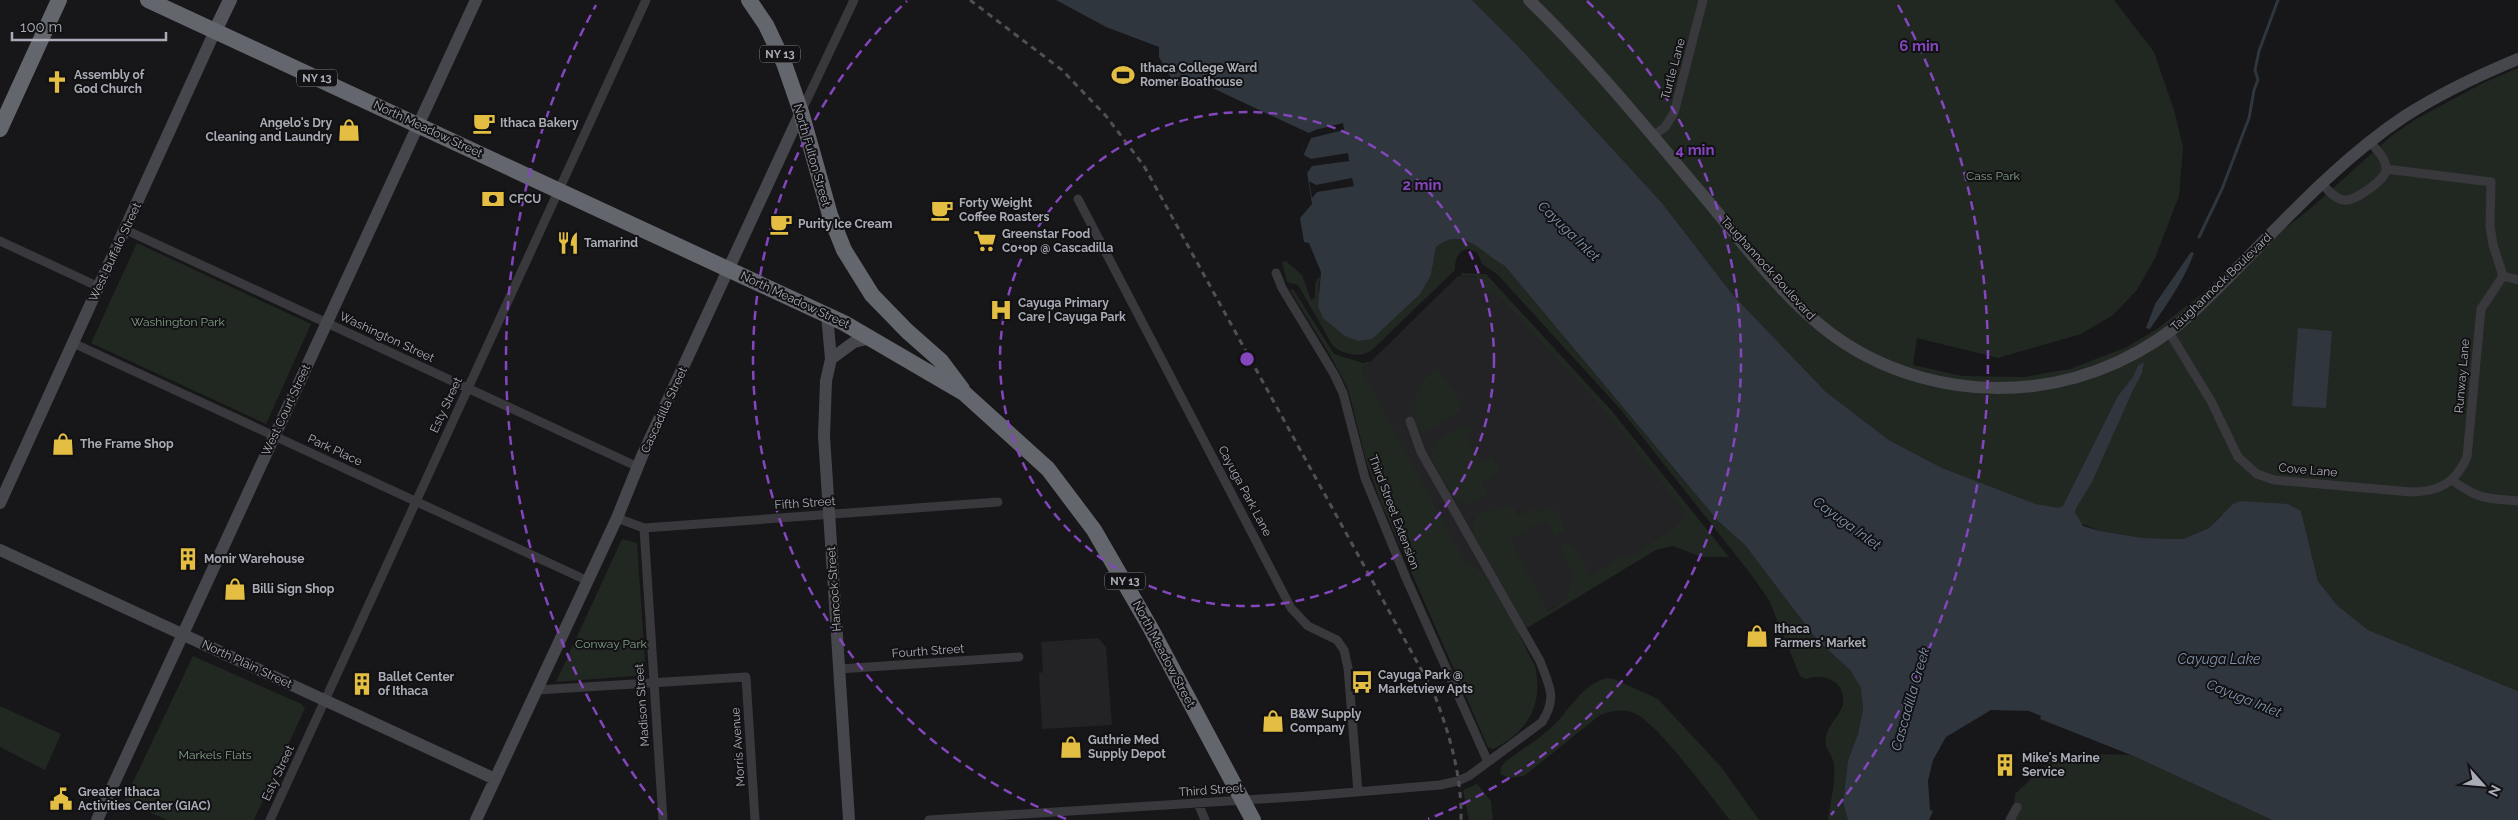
<svg xmlns="http://www.w3.org/2000/svg" width="2518" height="820" font-family="Raleway,sans-serif">
<style>
.built{fill:#232225}
.green{fill:#212822}
.water{fill:#2f363d}
.pier{fill:#171618}
.lines{fill:none;stroke-linecap:round;stroke-linejoin:round}
.stream{stroke:#2f363d;stroke-width:3}
.street{stroke:#38383d;stroke-width:9}
.secondary{stroke:#46474d;stroke-width:12}
.primary{stroke:#54555c;stroke-width:14}
.highway{stroke:#64666d;stroke-width:16}
.rail{stroke:#4f5056;stroke-width:3;stroke-dasharray:6 5;stroke-linecap:butt}
.ring{fill:none;stroke:#8446bd;stroke-width:2.5;stroke-dasharray:9 6}
.labels{text-anchor:middle;stroke-width:4;stroke-linejoin:round;paint-order:stroke}
.shield{fill:#121113;stroke:#7c7e86;stroke-width:1}
.shield-label{font-size:11px;font-weight:bold;fill:#a9acb7}
.poi-label{font-size:12px;font-weight:bold;fill:#a9acb7;stroke:#121113;text-anchor:start}
.street-label{font-size:12px;fill:#a9acb7;stroke:#121113}
.park-label{font-size:12px;fill:#82a187;stroke:#121113}
.water-label{font-size:14px;font-style:italic;fill:#8396af;stroke:#121113}
.centre{fill:#8446bd;stroke:#121113;stroke-width:2.5}
.ring-label{font-size:15px;text-anchor:middle;font-weight:bold;fill:#8446bd;stroke:#121113;stroke-width:4;stroke-linejoin:round;paint-order:stroke}
</style>
<rect width="100%" height="100%" fill="#171618"/>
<path class="built" d="M1458 276 1483 277 1614 418 1695 521 1503 638 1358 374Z
M1098 638 1106 647 1112 725 1042 729 1039 673 1043 672 1041 642Z"/>
<path class="green" d="M1472 0H2114L2154 52 2175 113 2183 148 2179 196 2155 258 2137 290 2113 315 2081 334 1998 358 1917 338 1913 365 1962 376 2023 377 2070 369 2127 347 2157 329 2311 208 2390 137 2416 119 2483 83 2518 68V691L2368 630 2337 605 2318 581 2301 511 2221 515 2209 528 2183 539 2143 538 2100 531 1942 468 1889 440 1826 392 1733 295 1662 203 1518 46Z
M1457 238 1468 239 1505 266 1718 521 1745 545 1817 640 1851 671 1862 688 1863 709 1858 734 1848 760 1843 803 1848 820H1828C1830 803 1836 782 1834 765 1833 753 1823 749 1826 736 1829 724 1839 716 1843 705 1846 681 1825 673 1806 679L1800 676 1769 600 1750 573 1621 410 1497 274 1482 264 1477 252 1468 249C1457 251 1455 260 1455 270L1371 351C1360 358 1342 354 1333 346L1298 285 1287 282 1282 262 1286 261 1302 275 1311 300 1315 297V284L1318 278H1320L1318 292 1431 275 1436 247 1445 240Z
M137 243 311 324 266 424 91 343Z
M1461 273 1486 274 1611 410 1729 557H1701L1673 546 1656 550 1527 628 1473 533C1472 521 1477 515 1488 509L1494 512 1511 504 1519 516 1536 507 1539 513 1551 507 1561 516 1565 531 1556 537 1547 522 1543 521 1510 539 1548 611 1568 598 1573 573 1560 548 1562 545 1568 542 1574 546 1592 576 1619 557 1637 553 1688 517 1613 420 1502 299 1485 290 1476 276H1462Z
M1293 289 1334 354 1363 363 1371 361 1362 370 1464 560C1496 574 1519 636 1535 666 1544 704 1528 732 1493 749L1488 747 1381 503 1367 464 1348 389 1330 355 1290 290Z
M1438 368 1460 400V410L1455 415 1421 434C1408 411 1414 381 1438 368Z
M1464 425 1475 430 1466 436 1482 463 1492 457 1500 470 1481 482 1488 494 1466 505 1454 498 1431 457 1435 442Z
M622 539 637 543 646 675 556 682Z
M193 656 301 704 305 708 254 820H167L124 801Z
M1607 678 1614 679 1658 699 1722 768 1759 820H1730C1711 797 1658 723 1634 713 1624 708 1610 711 1600 715L1524 776 1510 778 1500 774 1501 767 1506 761C1522 749 1541 738 1554 725 1569 710 1584 683 1607 678Z
M0 706 61 734 45 770 0 747Z
M2059 753 2131 755 2272 820H2012L2015 794Z
M1477 784 1491 801 1493 820H1469L1463 790Z"/>
<path class="water" d="M1056 0H1472L1518 46 1662 203 1733 295 1826 392 1889 440 1942 468 2035 504 2059 508 2063 506 2118 396 2133 377 2138 366 2144 362 2142 373 2133 390 2092 482 2076 508 2075 512 2083 526 2100 531 2143 538 2183 539 2209 528 2233 504 2241 501 2288 504 2301 511 2318 581 2337 605 2368 630 2518 691V820H2272L2131 755 2040 719 2041 716 2029 711 1991 710 1946 737 1933 760 1928 781 1930 810 1933 811 1929 820H1848L1843 803 1848 760 1858 734 1863 709 1861 688 1851 671 1817 640 1745 545 1718 521 1505 266C1481 253 1464 225 1436 247L1431 275 1420 294 1372 339 1358 341 1345 336 1323 318 1318 306 1321 272 1309 243 1304 242 1300 218 1312 204 1300 129 1189 77 1183 78 1180 86 1175 85 1159 57V47L1106 27Z
M2191 252 2194 253C2184 281 2167 304 2150 329L2146 328 2155 304Z
M2298 328 2332 331 2326 408 2292 406Z"/>
<path class="pier" d="M1343 123 1344 130 1311 138 1304 154 1300 129 1309 133 1315 130Z
M1348 153 1349 161 1312 166 1307 173 1304 155 1311 159Z
M1352 178 1354 186 1317 192 1312 198 1309 181 1316 185Z"/>
<g class="lines">
<path class="stream" d="M2199 237 2222 189 2249 118 2254 90 2258 80 2255 70 2259 51 2278 0"/>
<path class="street" d="M801 112 854 0
M1653 136 1665 127 1674 113 1703 0
M2322 184C2328 190 2335 199 2344 200 2354 202 2387 179 2386 169 2386 158 2376 149 2370 142
M1078 199 1291 608 1308 626 1337 640 1344 650 1348 668 1358 792
M126 230 638 467
M0 241 99 287
M1276 273 1282 288 1334 374 1343 393 1365 478 1406 578 1488 762
M2503 276 2518 280
M2169 332 2211 401 2238 457 2257 474 2274 480 2411 492C2438 492 2456 483 2467 457L2481 309 2503 276 2493 245 2490 226 2491 182 2386 169
M73 343 586 580
M2452 480C2479 500 2486 498 2518 501
M617 518 644 528 998 502
M644 528 663 820
M839 669 1019 657
M537 690 746 677 755 820
M1198 803 1205 820
M270 820 646 0
M929 820 1308 796 1440 785 1458 781 1469 776 1542 722C1558 697 1549 686 1540 661L1421 452 1410 421
M2010 820 2017 807"/>
<path class="secondary" d="M1529 0C1591 60 1646 128 1702 194 1739 238 1775 288 1820 325 1879 374 1958 395 2033 386 2092 379 2148 353 2192 313 2262 247 2324 170 2405 116 2441 93 2479 75 2518 59
M827 315 831 359 826 381 824 436 849 820
M831 359 854 342 871 338
M0 503 215 31
M0 550 495 779
M97 820 476 0
M476 820 617 518 642 456 801 112"/>
<path class="primary" d="M215 31 230 0"/>
<path class="highway" d="M148 0 844 323 964 393 1048 469 1094 530 1150 627 1253 820
M749 0 766 25 784 63 801 112 830 215 844 250 872 295 907 331 941 361 962 389
M0 129 59 0"/>
<path class="rail" d="M970 0 1062 70 1106 116 1144 166 1433 691C1449 732 1462 775 1461 820"/>
</g>
<g class="ring">
<circle cx="1247" cy="359" r="247"/>
<path d="M1066 819A494 494 0 0 1 907 1M1587 1A494 494 0 0 1 1428 819"/>
<path d="M663 815A741 741 0 0 1 596 5M1898 5A741 741 0 0 1 1831 815"/>
</g>
<defs>
<symbol id="stadium-bare" viewBox="-9 -9 18 18"><path d="M0-5a6.5 5 0 1 0 0 10a6.5 5 0 1 0 0-10ZM-3.5-1.8h7v3.6h-7Z" fill="#e4be42" stroke="#121113" stroke-width="2.5" paint-order="stroke"/></symbol>
<symbol id="church-bare" viewBox="-9 -9 18 18"><path d="M-1.2-6h2.4v3.5h3.3v2.4h-3.3V6h-2.4V-.1h-3.3v-2.4h3.3Z" fill="#e4be42" stroke="#121113" stroke-width="2.5" paint-order="stroke"/></symbol>
<symbol id="cafe-bare" viewBox="-9 -9 18 18"><path d="M-5.5-4.5H6V0H3Q3 3.5 0 3.5H-2.5Q-5.5 3.5-5.5 0ZM3-3.2v2h1.7v-2ZM-6 4.5H4V6H-6Z" fill="#e4be42" stroke="#121113" stroke-width="2.5" paint-order="stroke"/></symbol>
<symbol id="shop-bare" viewBox="-9 -9 18 18"><path d="M-5-2.5h2.3a2.7 3.5 0 0 1 5.4 0H5L5.5 6h-11ZM-1.5-2.5h3a1.5 2.3 0 0 0-3 0Z" fill="#e4be42" stroke="#121113" stroke-width="2.5" paint-order="stroke"/></symbol>
<symbol id="bank-bare" viewBox="-9 -9 18 18"><path d="M-6-4H6V4H-6ZM0-2.3a2.3 2.3 0 1 0 0 4.6a2.3 2.3 0 1 0 0-4.6Z" fill="#e4be42" stroke="#121113" stroke-width="2.5" paint-order="stroke"/></symbol>
<symbol id="supermarket-bare" viewBox="-9 -9 18 18"><path d="M-6-5.5h2.5l.6 2H6L4.5 2H-2.5L-4.4-4H-6ZM-1.5 3.2a1.3 1.3 0 1 0 .1 0ZM3 3.2a1.3 1.3 0 1 0 .1 0Z" fill="#e4be42" stroke="#121113" stroke-width="2.5" paint-order="stroke"/></symbol>
<symbol id="restaurant-bare" viewBox="-9 -9 18 18"><path d="M-5-6h1v4h1v-4h1v4h1v-4h1v5L-1.5 .5V6h-2V.5L-5-1ZM5-6V6H3V1.5H1.5Q1.5-4 5-6Z" fill="#e4be42" stroke="#121113" stroke-width="2.5" paint-order="stroke"/></symbol>
<symbol id="hospital-bare" viewBox="-9 -9 18 18"><path d="M-5-5h3v3.5h4V-5h3V5h-3V1.5h-4V5h-3Z" fill="#e4be42" stroke="#121113" stroke-width="2.5" paint-order="stroke"/></symbol>
<symbol id="building-bare" viewBox="-9 -9 18 18"><path d="M-4-6H4V6H1V3H-1V6H-4ZM-2.5-4.3h1.7v1.8h-1.7ZM.8-4.3h1.7v1.8H.8ZM-2.5-1h1.7V.8h-1.7ZM.8-1h1.7V.8H.8Z" fill="#e4be42" stroke="#121113" stroke-width="2.5" paint-order="stroke"/></symbol>
<symbol id="bus-bare" viewBox="-9 -9 18 18"><path d="M-5-6H5V4H4V6H2V4H-2V6H-4V4H-5ZM-3.5-4V0h7V-4ZM-3.5 1.2v1.5H-2V1.2ZM2 1.2v1.5H3.5V1.2Z" fill="#e4be42" stroke="#121113" stroke-width="2.5" paint-order="stroke"/></symbol>
<symbol id="civic-bare" viewBox="-9 -9 18 18"><path d="M-.6-6.5H3V-4.5H.6V-3L4-1V1h2V6H-6V1h2V-1L-.6-3ZM-1.2 2.5V6h2.4V2.5Z" fill="#e4be42" stroke="#121113" stroke-width="2.5" paint-order="stroke"/></symbol>
</defs>
<g fill-rule="evenodd">
<use href="#stadium-bare" x="1107" y="59" width="32" height="32"/>
<use href="#church-bare" x="41" y="66" width="32" height="32"/>
<use href="#cafe-bare" x="468" y="107" width="32" height="32"/>
<use href="#shop-bare" x="333" y="114" width="32" height="32"/>
<use href="#bank-bare" x="477" y="183" width="32" height="32"/>
<use href="#cafe-bare" x="926" y="194" width="32" height="32"/>
<use href="#cafe-bare" x="765" y="208" width="32" height="32"/>
<use href="#supermarket-bare" x="969" y="225" width="32" height="32"/>
<use href="#restaurant-bare" x="552" y="227" width="32" height="32"/>
<use href="#hospital-bare" x="985" y="294" width="32" height="32"/>
<use href="#shop-bare" x="47" y="428" width="32" height="32"/>
<use href="#building-bare" x="172" y="543" width="32" height="32"/>
<use href="#shop-bare" x="219" y="573" width="32" height="32"/>
<use href="#shop-bare" x="1741" y="620" width="32" height="32"/>
<use href="#bus-bare" x="1346" y="666" width="32" height="32"/>
<use href="#building-bare" x="346" y="668" width="32" height="32"/>
<use href="#shop-bare" x="1257" y="705" width="32" height="32"/>
<use href="#shop-bare" x="1055" y="731" width="32" height="32"/>
<use href="#building-bare" x="1989" y="749" width="32" height="32"/>
<use href="#civic-bare" x="45" y="783" width="32" height="32"/>
</g>
<g class="labels">
<g class="shield">
<rect x="760" y="45.5" width="40" height="17" rx="4"/>
<rect x="297" y="69.5" width="40" height="17" rx="4"/>
<rect x="1105" y="572.5" width="40" height="17" rx="4"/>
</g>
<g class="shield-label">
<text x="780" y="58">NY 13</text>
<text x="317" y="82">NY 13</text>
<text x="1125" y="585">NY 13</text>
</g>
<g class="poi-label">
<text x="1140" y="72">Ithaca College Ward<tspan x="1140" dy="14">Romer Boathouse</tspan></text>
<text x="74" y="79">Assembly of<tspan x="74" dy="14">God Church</tspan></text>
<text x="332" y="127" text-anchor="end">Angelo's Dry<tspan x="332" dy="14">Cleaning and Laundry</tspan></text>
<text x="500" y="127">Ithaca Bakery</text>
<text x="509" y="203">CFCU</text>
<text x="959" y="207">Forty Weight<tspan x="959" dy="14">Coffee Roasters</tspan></text>
<text x="798" y="228">Purity Ice Cream</text>
<text x="1002" y="238">Greenstar Food<tspan x="1002" dy="14">Co+op @ Cascadilla</tspan></text>
<text x="584" y="247">Tamarind</text>
<text x="1018" y="307">Cayuga Primary<tspan x="1018" dy="14">Care | Cayuga Park</tspan></text>
<text x="80" y="448">The Frame Shop</text>
<text x="204" y="563">Monir Warehouse</text>
<text x="252" y="593">Billi Sign Shop</text>
<text x="1774" y="633">Ithaca<tspan x="1774" dy="14">Farmers' Market</tspan></text>
<text x="1378" y="679">Cayuga Park @<tspan x="1378" dy="14">Marketview Apts</tspan></text>
<text x="378" y="681">Ballet Center<tspan x="378" dy="14">of Ithaca</tspan></text>
<text x="1290" y="718">B&amp;W Supply<tspan x="1290" dy="14">Company</tspan></text>
<text x="1088" y="744">Guthrie Med<tspan x="1088" dy="14">Supply Depot</tspan></text>
<text x="2022" y="762">Mike's Marine<tspan x="2022" dy="14">Service</tspan></text>
<text x="78" y="796">Greater Ithaca<tspan x="78" dy="14">Activities Center (GIAC)</tspan></text>
</g>
<g class="street-label">
<text transform="translate(1673 69) rotate(-75)" y="4">Turtle Lane</text>
<text transform="translate(428 129) rotate(25)" y="4">North Meadow Street</text>
<text transform="translate(812 155) rotate(74)" y="4">North Fulton Street</text>
<text transform="translate(115 252) rotate(-65)" y="4">West Buffalo Street</text>
<text transform="translate(1768 268) rotate(48)" y="4">Taughannock Boulevard</text>
<text transform="translate(2221 282) rotate(-44)" y="4">Taughannock Boulevard</text>
<text transform="translate(795 300) rotate(25)" y="4">North Meadow Street</text>
<text transform="translate(387 337) rotate(25)" y="4">Washington Street</text>
<text transform="translate(2462 376) rotate(-85)" y="4">Runway Lane</text>
<text transform="translate(446 405) rotate(-65)" y="4">Esty Street</text>
<text transform="translate(286 410) rotate(-65)" y="4">West Court Street</text>
<text transform="translate(664 410) rotate(-65)" y="4">Cascadilla Street</text>
<text transform="translate(335 450) rotate(25)" y="4">Park Place</text>
<text transform="translate(2308 470) rotate(5)" y="4">Cove Lane</text>
<text transform="translate(1245 491) rotate(62)" y="4">Cayuga Park Lane</text>
<text transform="translate(805 503) rotate(-4)" y="4">Fifth Street</text>
<text transform="translate(1394 512) rotate(69)" y="4">Third Street Extension</text>
<text transform="translate(834 589) rotate(-94)" y="4">Hancock Street</text>
<text transform="translate(928 651) rotate(-4)" y="4">Fourth Street</text>
<text transform="translate(1164 654) rotate(62)" y="4">North Meadow Street</text>
<text transform="translate(247 664) rotate(25)" y="4">North Plain Street</text>
<text transform="translate(642 705) rotate(-94)" y="4">Madison Street</text>
<text transform="translate(738 747) rotate(-94)" y="4">Morris Avenue</text>
<text transform="translate(278 773) rotate(-65)" y="4">Esty Street</text>
<text transform="translate(1211 790) rotate(-4)" y="4">Third Street</text>
</g>
<g class="park-label">
<text x="1993" y="180">Cass Park</text>
<text x="178" y="326">Washington Park</text>
<text x="611" y="648">Conway Park</text>
<text x="215" y="759">Markels Flats</text>
</g>
<g class="water-label">
<text transform="translate(1569 231) rotate(44)" y="5">Cayuga Inlet</text>
<text transform="translate(1847 523) rotate(36)" y="5">Cayuga Inlet</text>
<text x="2219" y="664">Cayuga Lake</text>
<text transform="translate(2244 698) rotate(22)" y="5">Cayuga Inlet</text>
<text transform="translate(1910 699) rotate(-74)" y="5">Cascadilla Creek</text>
</g>
</g>
<circle cx="1247" cy="359" r="8" class="centre"/>
<g class="ring-label">
<text x="1919" y="51">6 min</text>
<text x="1695" y="155">4 min</text>
<text x="1422" y="190">2 min</text>
</g>
<g transform="translate(2483 785) rotate(117)" stroke="#121113" stroke-width="4" paint-order="stroke">
<path d="M0-4L9 19L0 12L-9 19Z" fill="#a9acb7"/>
<text y="-8" font-size="14" font-weight="bold" text-anchor="middle" fill="#a9acb7">N</text>
</g>
<path d="M12 32v8h154v-8" fill="none" stroke="#a9acb7" stroke-width="2.5"/>
<text x="20" y="32" font-size="15" fill="#a9acb7" stroke="#121113" stroke-width="4" paint-order="stroke">100 m</text>
</svg>
